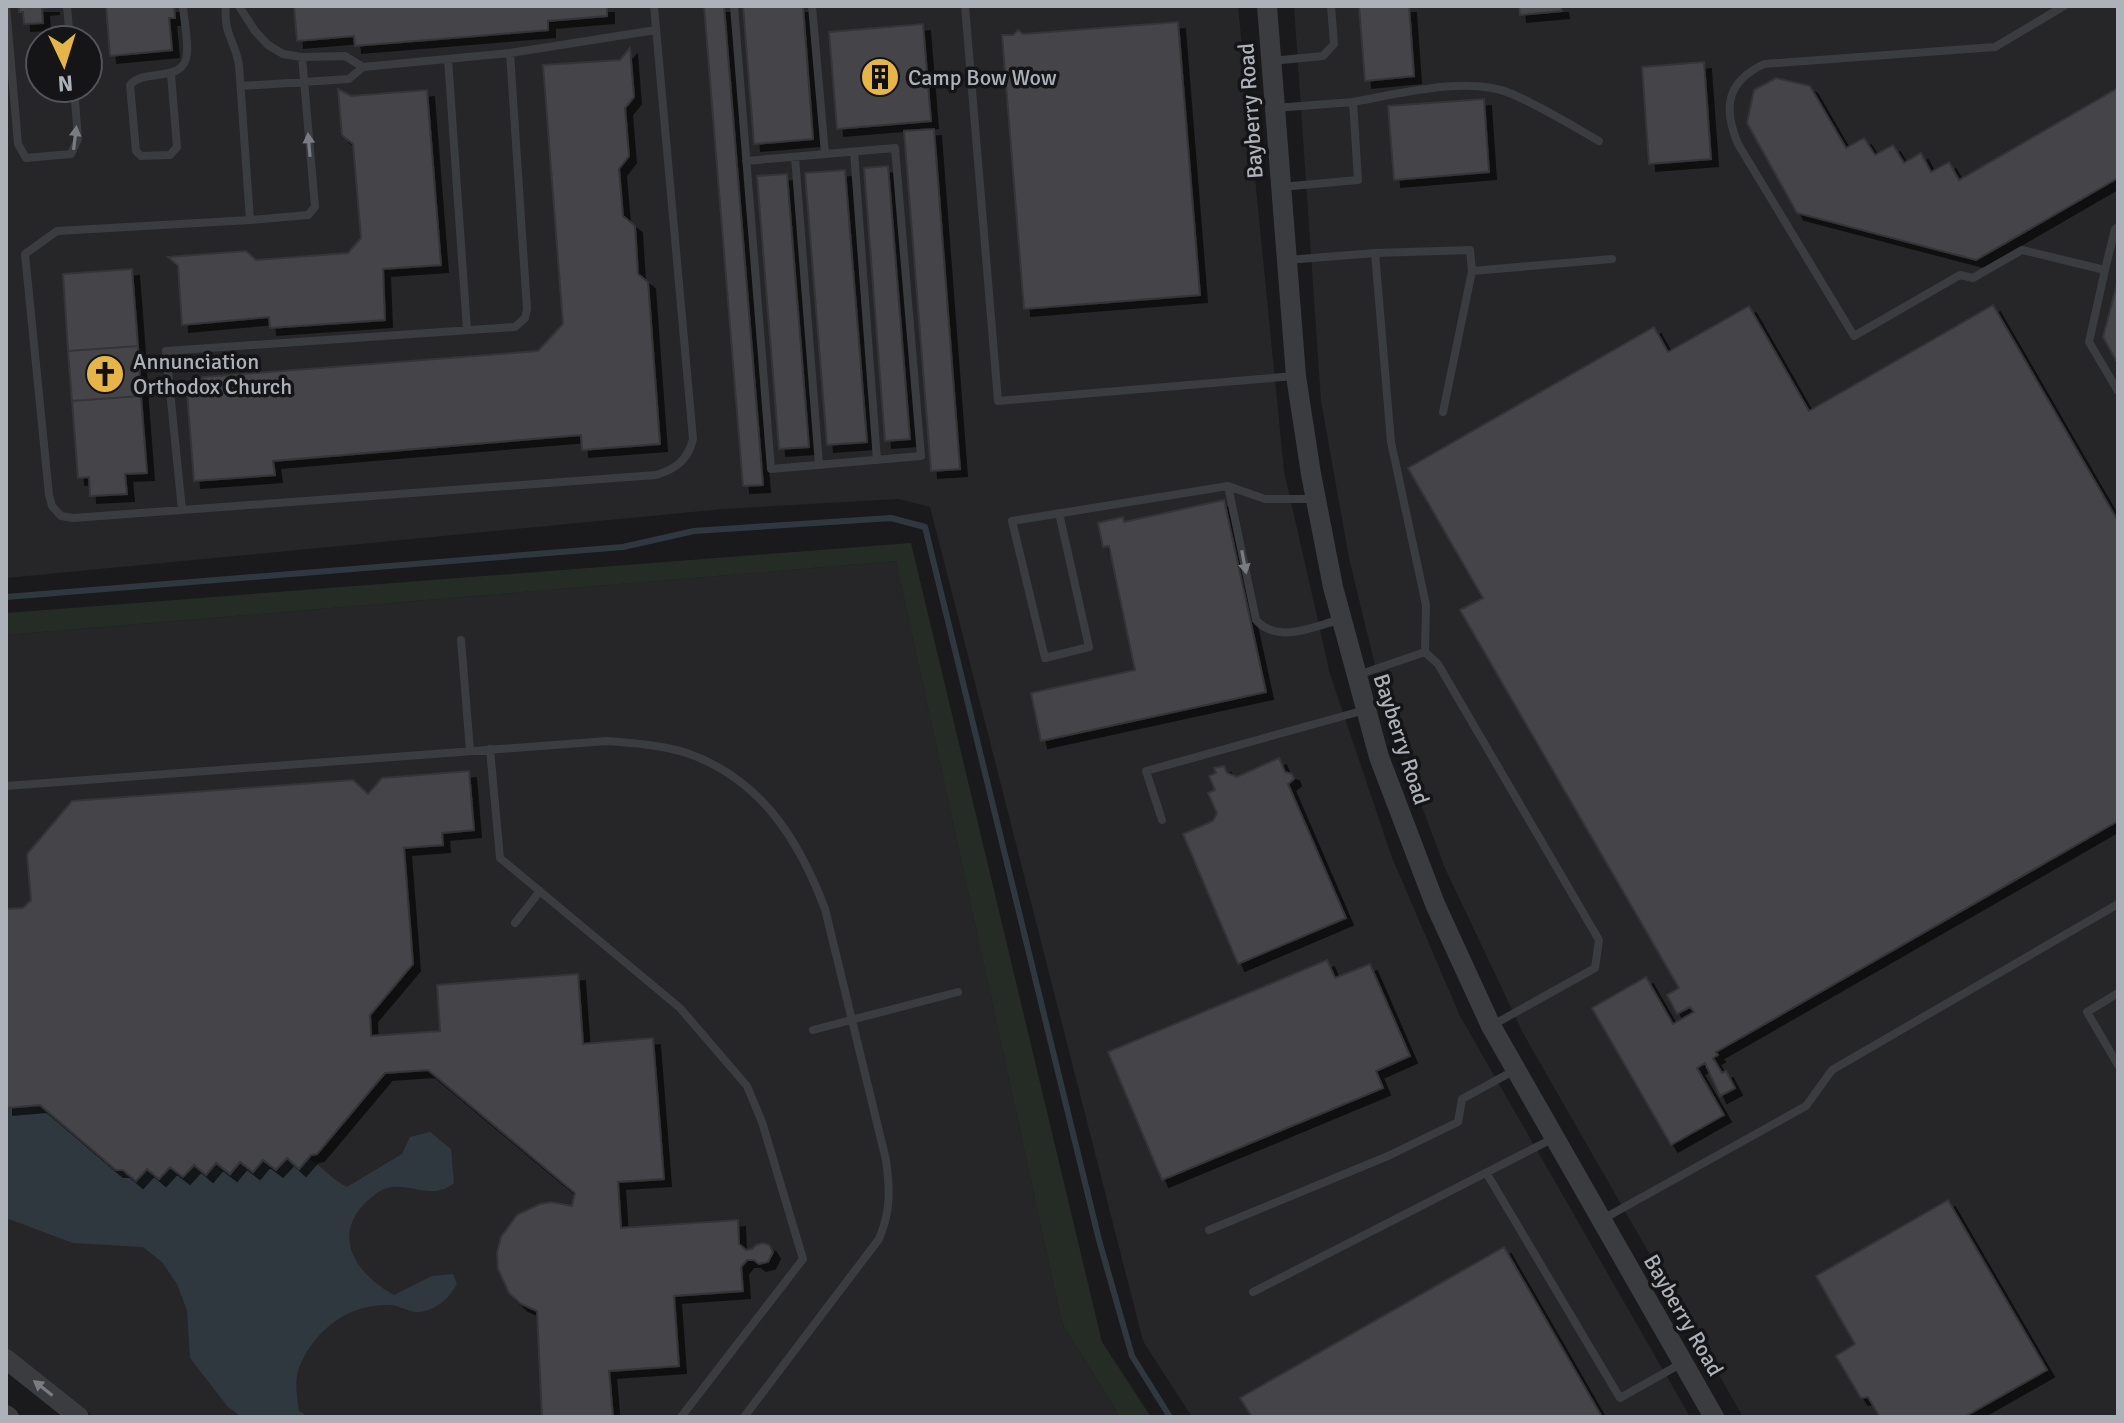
<svg xmlns="http://www.w3.org/2000/svg" width="2124" height="1423" font-family="Signika,sans-serif">
<style>
.built{fill:#262629;fill-rule:evenodd}
.green{fill:#242c25}
.water{fill:#30383f}
.lines{fill:none;stroke-linecap:round;stroke-linejoin:round}
.stream{stroke:#30383f;stroke-width:6}
.building{fill:#444549;stroke:#343438;stroke-width:2;filter:url(#shadow)}
.service{stroke:#3b3c40;stroke-width:8}
.tertiary{stroke:#3b3c40;stroke-width:20}
.oneway{fill:#7a7c83}
.labels{text-anchor:middle;stroke-width:7;stroke-linejoin:round;paint-order:stroke}
.poi-label{font-size:22px;fill:#adb1ba;stroke:#151517;text-anchor:start}
.street-label{font-size:22px;fill:#adb1ba;stroke:#151517}
</style>
<defs>
<filter id="shadow"><feDropShadow dx="7" dy="7" stdDeviation="0" flood-color="#0009"/></filter>
</defs>
<rect width="100%" height="100%" fill="#1a1a1c"/>
<path class="built" d="M6 6H1238L1284 471 1330 674 1391 855 1460 1016 1690 1417H1192L1143 1341 930 507 898 499 723 509 6 578ZM40 40H88V88H40Z
M1294 6H2118V1417H1743L1524 1035 1444 866 1385 707 1349 558 1321 401Z
M896 561 1062 1323 1120 1417H94L6 1348V635Z"/>
<path class="green" d="M911 543 1102 1342 1151 1417H1120L1062 1323 896 561 6 635V613Z"/>
<path class="water" d="M40 1105 136 1181 147 1169 159 1179 170 1167 183 1177 194 1165 206 1175 216 1163 230 1174 240 1162 253 1172 263 1160 276 1170 287 1158 299 1168 308 1158C323 1167 332 1180 347 1187L402 1154 410 1137 430 1132 451 1149 454 1183C429 1204 402 1175 377 1193 329 1227 349 1270 394 1295L432 1276 453 1274 457 1284C449 1298 437 1310 419 1312 410 1313 399 1305 389 1305 348 1304 314 1330 299 1368 294 1382 297 1396 299 1411L304 1414V1417H242L228 1407 190 1358 187 1310 177 1284 162 1262 143 1247 73 1243 6 1218V1108Z"/>
<g class="lines">
<path class="stream" d="M6 597 623 547 694 531 891 518 925 527 1099 1240 1132 1356 1170 1417"/>
</g>
<path class="building" d="M19 6H52V7L42 8 43 23 24 24 23 12H19Z
M106 6H174L175 18H169L172 50 110 56Z
M294 6H607V16L548 21V30L355 46 354 36 297 41Z
M704 6H724L763 485 743 486Z
M743 6H803L813 139 754 144Z
M1359 6H1409L1414 76 1365 81Z
M1519 6H1561L1562 11 1520 15Z
M1178 22 1200 295 1024 309 1002 35H1013L1018 30 1023 34Z
M923 24 931 121 837 129 829 32Z
M630 48 634 97 625 108 629 156 619 169 623 216 635 226 638 274 648 282 660 444 582 450 581 435 273 461 275 475 194 481 187 393 203 377 538 351 563 324 543 65 620 60Z
M1704 62 1711 159 1649 164 1642 67Z
M1776 78 1810 86 1846 148 1864 138 1875 155 1893 145 1904 163 1921 153 1931 172 1949 162 1959 180 2118 88V178L1976 260 1797 213 1747 123 1754 90Z
M338 89 351 96 427 90 441 265 383 269 385 320 270 328 269 317 182 325 178 266 168 257 246 251 256 260 348 253 361 238 353 144 342 135Z
M1484 99 1489 172 1394 180 1388 106Z
M934 129 960 469 931 471 904 131Z
M888 166 910 439 885 441 864 168Z
M845 170 867 442 827 445 805 173Z
M787 174 809 447 779 449 757 176Z
M132 269 138 346 68 351 63 274Z
M2118 280V364L2103 337Z
M1993 305 2118 521V821L1716 1052 1718 1055 1713 1058 1722 1073 1726 1071 1735 1088 1720 1096 1705 1063 1697 1068 1724 1115 1671 1145 1592 1008 1646 977 1673 1024 1694 1012 1690 1007 1677 1014 1667 995 1679 988 1460 610 1483 598 1408 468 1654 327 1668 352 1749 306 1809 411Z
M138 346 141 396 72 401 68 351Z
M141 396 147 473 125 474 127 494 90 496 89 477 78 478 72 401Z
M1224 500 1266 692 1041 741 1031 693 1135 670 1109 546 1103 547 1098 523 1123 517 1124 522Z
M1279 758 1285 772 1292 774 1294 779 1288 784 1346 918 1238 964 1183 834 1213 821 1217 813 1208 793 1215 790 1209 776 1216 773 1214 768 1224 766 1227 773 1237 777Z
M469 771 474 830 442 833 443 845 404 848 413 964 370 1015 371 1036 440 1031 437 985 578 974 583 1044 653 1038 664 1179 618 1182 621 1228 738 1220 739 1244 746 1250 752 1249 756 1245 763 1243 769 1245 773 1252 768 1262 759 1264 754 1260H747L741 1267 743 1291 674 1296 679 1366 609 1371 613 1417H542L537 1311 521 1304 509 1293 498 1269 497 1253 501 1237 517 1215 540 1204 551 1202 572 1206 575 1193 428 1070 385 1073 317 1154 311 1155 299 1169 287 1158 276 1170 263 1160 253 1172 240 1162 230 1174 216 1163 206 1175 194 1165 183 1177 170 1167 159 1179 147 1169 136 1181 123 1170H116L40 1105 6 1108V909L23 908 31 900 27 854 72 801 353 780 368 794 382 778Z
M1327 960 1335 978 1370 964 1410 1056 1376 1071 1383 1088 1162 1180 1108 1052Z
M1948 1200 2047 1370 1964 1417H1880L1868 1397 1861 1398 1836 1356 1855 1344 1816 1276Z
M1504 1247 1602 1417H1252L1240 1398Z"/>
<g class="lines">
<path class="service" d="M6 6 18 144 26 158 71 154 78 139 74 88
M67 6 70 40
M226 6C223 34 235 40 239 65L250 220 57 231 25 254 49 495 52 506 61 516 73 518 656 475C676 469 688 460 693 439L654 6
M239 6 255 31 268 45 283 54 302 57 345 56 363 67
M734 6 771 469 921 456 895 148 746 161
M812 6 825 154
M965 6 998 401 1295 376
M2064 6 1995 47 1764 64C1726 82 1723 108 1738 144L1854 336 1960 275 1973 278 2022 250 2105 270 2115 229 2118 227
M448 59 467 330
M1271 61 1323 56 1334 44 1331 6
M171 74 177 147 170 155 141 156 136 151 130 85C145 67 186 85 187 52 188 37 184 21 183 6
M241 86 349 79 363 67 510 53 656 30
M1353 102C1398 94 1469 75 1512 94 1542 107 1571 125 1599 141
M1275 108 1353 102 1358 180 1281 187
M854 152 877 460
M795 157 819 465
M250 220 308 215 315 207 302 57
M1375 253 1470 250 1472 271 1612 259
M1287 260 1375 253 1391 442 1426 605 1425 652 1358 675
M2105 270 2089 342 2118 391
M1443 412 1472 271
M1228 486 1256 620C1278 644 1311 627 1339 620
M182 510 166 351 515 327 525 318 527 309 510 53
M1059 513 1089 647 1045 658 1012 521 1228 486 1265 499H1314
M461 640 470 750
M1425 652 1438 664 1599 940 1595 968 1491 1026
M490 749 500 858 680 1008 747 1086 762 1122 803 1259 681 1417
M6 786 607 741C634 743 661 745 687 753 761 779 799 840 825 909L886 1160C890 1189 891 1211 879 1239L744 1417
M1162 820 1146 771 1365 710
M515 923 540 891
M2118 993 2087 1012 2118 1065
M813 1030 958 992
M1487 1174 1620 1398 1682 1363
M1603 1219 1806 1106 1832 1070 2118 904
M1209 1230 1388 1156 1458 1122 1462 1099 1515 1070
M1253 1292 1554 1138"/>
<path class="tertiary" d="M1267 6 1296 376 1311 474 1333 587 1379 757 1435 904 1491 1026 1714 1417
M6 1359 79 1417
M6 1415 9 1417"/>
</g>
<defs><path id="oneway-solid" d="M-6-.8H1V-3.2L6.5 0L1 3.2V.8H-6Z" transform="scale(2)"/></defs>
<g class="oneway">
<use href="#oneway-solid" transform="translate(75 138) rotate(-83)"/>
<use href="#oneway-solid" transform="translate(309 145) rotate(-95)"/>
<use href="#oneway-solid" transform="translate(1244 562) rotate(79)"/>
<use href="#oneway-solid" transform="translate(43 1388) rotate(-142)"/>
</g>
<defs>
<symbol id="building-disc" viewBox="-11 -11 22 22"><circle r="9.5" fill="#e5b549" stroke="#151517"/><path d="M-4-6H4V6H1V3H-1V6H-4ZM-2.5-4.3h1.7v1.8h-1.7ZM.8-4.3h1.7v1.8H.8ZM-2.5-1h1.7V.8h-1.7ZM.8-1h1.7V.8H.8Z" fill="#111"/></symbol>
<symbol id="church-disc" viewBox="-11 -11 22 22"><circle r="9.5" fill="#e5b549" stroke="#151517"/><path d="M-1.2-6h2.4v3.5h3.3v2.4h-3.3V6h-2.4V-.1h-3.3v-2.4h3.3Z" fill="#111"/></symbol>
</defs>
<g fill-rule="evenodd">
<use href="#building-disc" x="858" y="55" width="44" height="44"/>
<use href="#church-disc" x="83" y="352" width="44" height="44"/>
</g>
<g class="labels">
<g class="poi-label">
<text x="908" y="85">Camp Bow Wow</text>
<text x="133" y="369">Annunciation<tspan x="133" dy="25">Orthodox Church</tspan></text>
</g>
<g class="street-label">
<text transform="translate(1250 111) rotate(-94)" y="8">Bayberry Road</text>
<text transform="translate(1402 739) rotate(72)" y="8">Bayberry Road</text>
<text transform="translate(1684 1315) rotate(60)" y="8">Bayberry Road</text>
</g>
</g>
<rect width="2124" height="1423" fill="none" stroke="#adb1ba" stroke-width="16"/>
<g transform="translate(64 64) rotate(176)"><circle r="38" fill="#151517" stroke="#525358" stroke-width="2"/>
<path d="M0-6L14 30L0 20L-14 30Z" fill="#e5b549"/>
<text y="-12" font-size="22" font-weight="bold" text-anchor="middle" fill="#adb1ba">N</text>
</g>
</svg>
